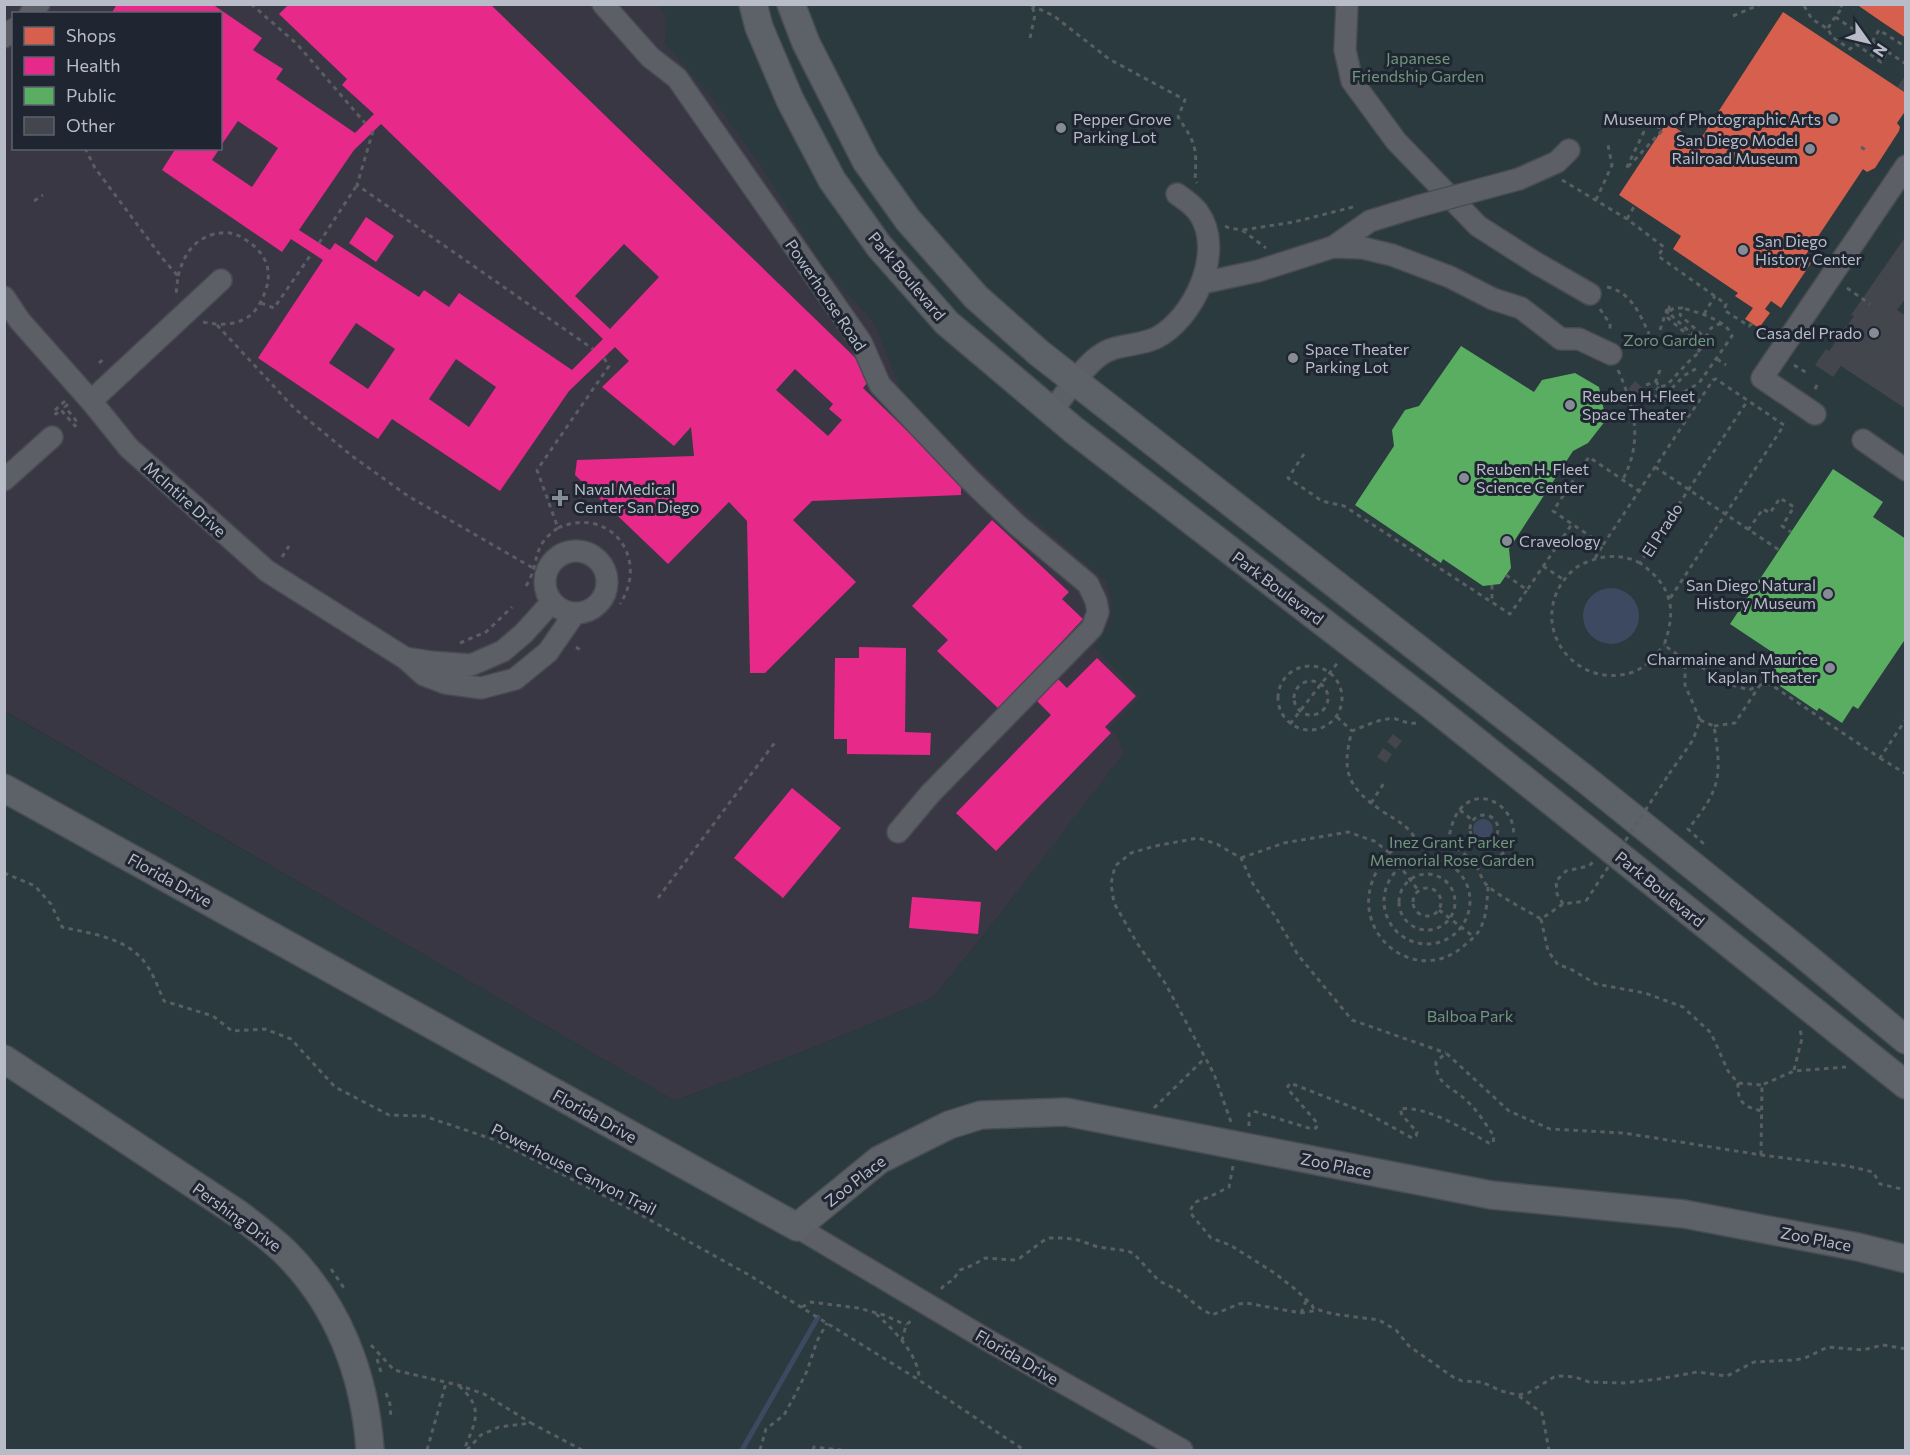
<svg xmlns="http://www.w3.org/2000/svg" width="1910" height="1455" font-family="Commissioner,sans-serif">
<style>
.medical{fill:#393744;fill-rule:evenodd}
.green{fill:#2a3a3e}
.water{fill:#3c4960}
.shops{fill:#d6604d}
.health{fill:#e7298a;fill-rule:evenodd}
.public{fill:#5aae61}
.lines{fill:none;stroke-linecap:round;stroke-linejoin:round}
.stream{stroke:#3c4960;stroke-width:5}
.building{fill:#43464c}
.minor-casing{stroke:#484b51;stroke-width:24}
.major-casing{stroke:#494d55;stroke-width:30}
.path{stroke:#595e63;stroke-width:3;stroke-dasharray:4.5 4.5;stroke-linecap:butt}
.minor{stroke:#5c5f66;stroke-width:21}
.major{stroke:#5d6168;stroke-width:27}
.minor-bridge-casing{stroke:#484b51;stroke-width:24;stroke-linecap:butt}
.path-bridge{stroke:#595e63;stroke-width:3;stroke-dasharray:4.5 4.5;stroke-linecap:butt}
.minor-bridge{stroke:#5c5f66;stroke-width:21}
.poi-dot{fill:#868b96;stroke:#1f2632;stroke-width:2}
.labels{text-anchor:middle;stroke-width:6;stroke-linejoin:round;paint-order:stroke}
.park-label{font-size:16px;fill:#70977b;stroke:#1f2632}
.poi-label{font-size:16px;fill:#b7bcc8;stroke:#1f2632;text-anchor:start}
.street-label{font-size:16px;fill:#b7bcc8;stroke:#1f2632}
</style>
<rect width="100%" height="100%" fill="#2c3038"/>
<path class="medical" d="M5 5H725L1235 595 1140 733 988 930 933 998 805 1051 675 1101 5 711ZM14 14H220V148H14Z"/>
<path class="green" d="M657 5H1905V1450H5L4 711 675 1101 805 1051 933 998 988 930 1124 753 1115 732 1110 728 1140 697 1094 646C1112 623 1117 609 1106 581L1012 500 903 396 875 324 824 268 767 175 714 100 665 43 666 16Z"/>
<path class="water" d="M1583 616a28 28 0 1 1 56 0a28 28 0 1 1-56 0Z
M1473 829a10 10 0 1 1 20 0a10 10 0 1 1-20 0Z"/>
<path class="shops" d="M1856 4H1906V38L1882 22Z
M1783 12 1906 93V110L1897 123 1900 127 1899 131 1875 168 1867 172 1863 169 1805 256 1812 261 1809 266 1781 308 1771 301 1765 309 1770 313 1759 328 1745 319 1753 308 1735 296 1738 293 1673 249 1681 236 1619 195 1667 122 1698 143Z"/>
<path class="health" d="M117 4H212L262 38 253 50 283 69 276 79 355 133 374 114 342 85 347 79 279 14 289 4H490L869 371 863 377 868 382 863 388 961 483V495L812 501 793 520 856 582 765 673H750L747 521 729 502 668 564 575 475 577 460 694 456 691 427 674 446 602 387 629 361 615 347 569 391 500 491 392 419 378 439 258 358 323 260 291 239 282 252 162 170 176 148H220L212 160 252 187 278 148 238 121 220 147V14H111ZM381 124 603 339 572 370 459 293 449 307 424 290 419 297 335 243 330 250 299 230 354 150ZM624 244 659 277 610 329 575 296ZM356 323 395 349 368 389 329 363ZM456 359 496 387 469 427 429 399ZM795 369 833 404 829 409 842 420 828 436 776 390Z
M366 217 394 236 376 262 349 243Z
M992 520 1069 592 1062 599 1083 619 999 709 937 651 948 640 912 606Z
M859 647 906 648 905 732 931 733 930 755 847 754V739H834L835 658H859Z
M1097 658 1136 696 1105 727 1111 733 996 851 956 813 1051 715 1037 701 1058 679 1067 688Z
M792 788 841 828 783 898 734 858Z
M912 897 981 902 978 934 909 928Z"/>
<path class="public" d="M1461 346 1534 392 1542 380 1575 373 1599 387 1606 420 1588 443 1573 451 1509 549 1511 568 1500 584 1483 586 1443 559 1441 563 1355 505 1394 446 1392 430 1405 410 1419 406Z
M1833 469 1883 502 1873 517 1906 539V638L1858 709 1853 706 1842 723 1819 708 1817 711 1768 678 1781 658 1730 624Z"/>
<g class="lines">
<path class="stream" d="M742 1450 818 1317"/>
</g>
<path class="building" d="M1906 75V93L1897 87Z
M1906 236V298L1897 310 1906 316V409L1841 366 1833 377 1815 365 1826 349 1829 351 1854 316 1851 315Z
M1635 381 1651 395 1644 402 1628 389Z
M1393 734 1402 741 1396 749 1387 742Z
M1383 748 1392 754 1386 763 1377 757Z"/>
<g class="lines">
<defs>
<path id="minor" d="M603 4 650 57 677 78 861 342 880 385 968 478 1017 525 1088 584 1096 601 1098 612 1092 628 930 794 898 832
M1347 4 1345 50 1352 81 1396 141 1478 226 1536 263 1590 294
M30 14 39 4
M4 37 14 29
M1519 179 1557 162 1569 150
M1333 247 1370 221 1419 206
M1202 283 1258 271 1333 247 1363 248 1392 255 1450 277 1493 299 1521 308 1561 339H1579L1611 354
M4 297 20 321 91 401 129 448 267 571 405 658 424 675 445 683 481 688 515 679 548 652 575 613
M91 401 221 280
M1051 412C1064 396 1083 367 1099 356 1116 343 1137 347 1156 338 1194 319 1226 250 1198 212 1192 204 1184 199 1177 194
M1815 414 1762 378 1906 166
M1863 440 1906 470
M4 480 52 437
M545 582a31 31 0 1 1 62 0a31 31 0 1 1-62 0Z
M405 658 431 662 471 665 503 651 524 633 552 602
M797 1227 989 1341 1182 1450"/>
<path id="major" d="M753 4 759 27 790 100 832 180 879 246 947 323 1075 431 1432 706 1906 1085
M791 4 806 43 866 161 908 220 976 297 1039 353 1585 779 1800 952 1906 1040
M4 788 797 1227 879 1160 949 1125 981 1115 1066 1112 1491 1195 1684 1214 1858 1247 1906 1259
M4 1059 237 1213C253 1225 269 1237 284 1251 338 1304 365 1375 370 1450"/>
</defs>
<use href="#minor" class="minor-casing"/>
<use href="#major" class="major-casing"/>
<path class="path" d="M251 4 297 44 365 123
M1797 4H1808
M1839 4 1843 7 1835 17 1906 64
M1031 5 1054 16 1109 59 1185 100 1178 117C1196 144 1197 147 1195 180L1197 183
M1804 6 1812 19 1828 29 1832 37 1850 49 1856 44 1881 62 1887 52
M1733 16 1761 4
M1828 28 1835 17
M1030 38 1035 15 1032 6
M1872 42 1879 30 1906 47
M1652 115 1626 169 1671 121 1688 122
M1648 123 1663 129
M373 131 357 185 593 349
M1861 147 1867 151
M85 148 95 168 163 259 178 276 176 294
M1562 180 1627 219 1664 247 1658 256 1726 304 1724 310 1749 326 1753 323
M1596 200 1612 165 1608 145
M34 201 43 195
M1627 219 1635 205
M1225 226 1229 228 1242 230 1266 248
M1243 230 1294 222 1357 206
M319 243 357 185
M178 276C184 256 191 242 211 235 224 231 235 232 246 240 269 255 274 275 262 299 259 306 254 313 248 317 234 326 218 325 203 322
M1607 287C1631 292 1640 314 1649 334
M1847 288 1870 304
M261 303 274 308 312 253
M1600 309 1610 324V332
M1670 311 1674 308H1682L1680 315 1710 342
M1704 314 1715 296
M217 325 294 408 352 456 408 496 533 568
M1660 330 1666 312 1669 313
M1706 338C1709 329 1712 325 1721 324
M1717 359 1726 365
M99 363 105 358
M1794 365 1807 373
M1618 370C1635 409 1643 441 1623 479
M1656 381 1659 387 1667 385 1692 358 1699 353 1702 343 1672 316 1669 307 1665 308 1669 313 1668 318 1698 344 1699 353
M1646 385 1656 381 1661 367
M1659 387 1655 392 1657 399 1671 402 1679 398 1684 392 1699 383 1732 336C1727 320 1697 312 1682 308
M1815 389 1819 381
M1678 398 1670 397 1669 391 1685 375 1699 367
M65 401 53 412 56 414 61 410 75 426 78 423 65 407 69 403
M1304 454 1288 478 1322 501 1344 506 1510 614 1527 590
M1655 467 1779 550
M558 528C610 505 650 558 620 604
M1748 530 1763 509 1770 513 1780 498 1794 507 1782 526 1791 532
M1603 545 1713 380 1716 379 1784 425 1669 600
M282 557 289 546
M1595 558 1603 545 1553 511 1589 457 1639 491
M1640 563C1623 554 1604 555 1587 562 1575 566 1567 575 1560 586 1532 635 1580 690 1633 672 1646 667 1655 656 1664 645
M1543 566 1564 580
M1506 575 1527 590 1572 524
M1492 585V601
M526 586C541 562 530 547 558 528L537 470 609 366 604 358
M460 643 486 632 512 607
M576 647 583 652
M1685 660 1692 661 1729 684 1749 690 1760 685 1770 684 1880 758 1906 719
M1278 698a32 32 0 1 1 64 0a32 32 0 1 1-64 0Z
M1294 698a17 17 0 1 1 34 0a17 17 0 1 1-34 0Z
M1337 717 1352 731
M1700 720 1714 726C1722 776 1721 789 1688 829L1705 845
M1416 723C1408 724 1403 721 1396 719 1383 717 1365 726 1352 731 1341 771 1347 787 1382 811 1398 822 1406 823 1417 841
M1290 724 1339 661
M1714 726 1735 723 1760 685
M1880 758 1906 774
M1669 774 1693 740 1700 720 1685 685V660L1664 645C1677 609 1672 586 1640 563L1748 400
M1371 803 1384 783
M1460 810 1472 820
M1470 829a14 14 0 1 1 28 0a14 14 0 1 1-28 0Z
M1495 837 1508 847
M1447 843C1451 831 1452 818 1461 808 1489 778 1535 827 1502 854 1495 860 1485 863 1476 866
M1241 858 1284 843 1348 832 1374 841 1390 853 1418 890
M1384 901a43 43 0 1 1 86 0a43 43 0 1 1-86 0Z
M4 873 35 886 51 904 62 927C93 934 130 938 148 967 155 978 159 990 164 1001L213 1016 232 1031 265 1029 291 1039 335 1087 389 1115 424 1116 495 1140 632 1210 749 1275 919 1380 1024 1450
M1399 902a28 28 0 1 1 56 0a28 28 0 1 1-56 0Z
M1488 887C1487 899 1487 915 1481 927 1478 934 1472 939 1466 944 1413 994 1332 922 1387 856 1400 840 1428 837 1447 844 1459 848 1471 858 1478 869 1481 876 1484 884 1490 888 1506 900 1524 909 1541 919L1563 904 1586 901
M1413 902a14 14 0 1 1 28 0a14 14 0 1 1-28 0Z
M658 898 776 741
M1563 904 1557 894 1556 881 1566 871 1589 866 1593 862
M1439 910 1474 937
M1541 919 1548 951 1558 965 1569 968 1596 984 1645 993 1683 1007 1711 1033 1728 1071 1738 1083 1762 1085
M1794 1070 1802 1038 1800 1030
M1738 1083C1737 1102 1744 1107 1762 1111
M1154 1108 1205 1058
M1231 1122 1214 1074 1165 983 1137 943 1114 903 1111 884 1115 866 1131 853 1155 846 1198 838 1217 844 1227 850 1241 858 1253 884 1275 916 1298 955 1352 1020 1446 1053
M1249 1126V1114L1253 1111 1312 1129 1316 1128 1318 1124 1287 1088 1290 1083 1367 1113 1412 1138 1416 1136 1417 1132 1402 1115 1400 1109C1426 1105 1467 1131 1489 1143H1493L1494 1136C1486 1125 1478 1111 1467 1101 1453 1087 1436 1086 1436 1062L1446 1053 1509 1111 1550 1129 1624 1133 1761 1155 1848 1166 1873 1172 1880 1184 1906 1190
M1761 1155 1762 1085 1794 1071 1846 1067
M1233 1166 1229 1187 1209 1197 1198 1201 1194 1203 1190 1211 1192 1215 1211 1238 1230 1245 1273 1272 1295 1289 1312 1305 1314 1310
M331 1269 344 1288
M941 1289 945 1284 952 1281 960 1270 973 1265 985 1258 1013 1260 1020 1258 1043 1241 1050 1238H1065L1078 1240 1098 1247 1128 1251 1134 1254 1159 1281 1178 1290 1200 1308 1212 1315 1239 1304 1246 1303 1301 1313 1319 1310 1333 1314 1379 1320 1396 1330 1409 1346 1453 1377 1462 1381 1482 1382 1501 1391 1518 1395 1528 1393 1554 1377 1559 1376 1575 1377 1589 1382 1623 1383 1659 1379 1697 1372 1727 1376 1754 1362 1795 1360 1805 1358 1828 1347 1863 1350 1883 1345 1906 1349
M802 1307 811 1302 858 1308 884 1315 906 1325
M1301 1313 1306 1301
M876 1314C893 1329 920 1356 919 1380
M902 1341 906 1325 914 1318
M371 1345 394 1370 458 1385 484 1394 531 1423
M377 1359 381 1372
M459 1386C485 1409 475 1422 464 1450
M386 1393 390 1404 391 1419
M1519 1396 1542 1413 1549 1450
M427 1450 446 1383
M467 1450 481 1435 499 1427 531 1423 582 1450
M760 1450 766 1429 784 1415 795 1395 807 1371 817 1341 827 1323
M813 1450 814 1447 841 1450"/>
<use href="#minor" class="minor"/>
<use href="#major" class="major"/>
<defs>
<path id="minor-bridge" d="M1419 206 1519 179"/>
</defs>
<use href="#minor-bridge" class="minor-bridge-casing"/>
<path class="path-bridge" d="M1586 901 1669 774"/>
<use href="#minor-bridge" class="minor-bridge"/>
</g>
<g class="poi-dot">
<circle cx="1833" cy="119" r="6"/>
<circle cx="1061" cy="128" r="6"/>
<circle cx="1810" cy="149" r="6"/>
<circle cx="1743" cy="250" r="6"/>
<circle cx="1874" cy="333" r="6"/>
<circle cx="1293" cy="358" r="6"/>
<circle cx="1570" cy="405" r="6"/>
<circle cx="1464" cy="478" r="6"/>
<path d="M557 489h6v6h6v6h-6v6h-6v-6h-6v-6h6z"/>
<circle cx="1507" cy="541" r="6"/>
<circle cx="1828" cy="594" r="6"/>
<circle cx="1830" cy="668" r="6"/>
</g>
<g class="labels">
<g class="park-label">
<text x="1418" y="64">Japanese<tspan x="1418" dy="18">Friendship Garden</tspan></text>
<text x="1669" y="346">Zoro Garden</text>
<text x="1452" y="848">Inez Grant Parker<tspan x="1452" dy="18">Memorial Rose Garden</tspan></text>
<text x="1470" y="1022">Balboa Park</text>
</g>
<g class="poi-label">
<text x="1073" y="125">Pepper Grove<tspan x="1073" dy="18">Parking Lot</tspan></text>
<text x="1821" y="125" text-anchor="end">Museum of Photographic Arts</text>
<text x="1798" y="146" text-anchor="end">San Diego Model<tspan x="1798" dy="18">Railroad Museum</tspan></text>
<text x="1755" y="247">San Diego<tspan x="1755" dy="18">History Center</tspan></text>
<text x="1862" y="339" text-anchor="end">Casa del Prado</text>
<text x="1305" y="355">Space Theater<tspan x="1305" dy="18">Parking Lot</tspan></text>
<text x="1582" y="402">Reuben H. Fleet<tspan x="1582" dy="18">Space Theater</tspan></text>
<text x="1476" y="475">Reuben H. Fleet<tspan x="1476" dy="18">Science Center</tspan></text>
<text x="574" y="495">Naval Medical<tspan x="574" dy="18">Center San Diego</tspan></text>
<text x="1519" y="547">Craveology</text>
<text x="1816" y="591" text-anchor="end">San Diego Natural<tspan x="1816" dy="18">History Museum</tspan></text>
<text x="1818" y="665" text-anchor="end">Charmaine and Maurice<tspan x="1818" dy="18">Kaplan Theater</tspan></text>
</g>
<g class="street-label">
<text transform="translate(907 276) rotate(50)" y="6">Park Boulevard</text>
<text transform="translate(826 295) rotate(56)" y="6">Powerhouse Road</text>
<text transform="translate(185 499) rotate(42)" y="6">McIntire Drive</text>
<text transform="translate(1662 530) rotate(-57)" y="6">El Prado</text>
<text transform="translate(1278 588) rotate(37)" y="6">Park Boulevard</text>
<text transform="translate(170 880) rotate(29)" y="6">Florida Drive</text>
<text transform="translate(1660 889) rotate(39)" y="6">Park Boulevard</text>
<text transform="translate(595 1116) rotate(29)" y="6">Florida Drive</text>
<text transform="translate(1336 1165) rotate(11)" y="6">Zoo Place</text>
<text transform="translate(574 1169) rotate(27)" y="6">Powerhouse Canyon Trail</text>
<text transform="translate(855 1181) rotate(-38)" y="6">Zoo Place</text>
<text transform="translate(237 1217) rotate(36)" y="6">Pershing Drive</text>
<text transform="translate(1816 1239) rotate(11)" y="6">Zoo Place</text>
<text transform="translate(1017 1357) rotate(30)" y="6">Florida Drive</text>
</g>
</g>
<rect width="1910" height="1455" fill="none" stroke="#b7bcc8" stroke-width="12"/>
<rect x="12" y="12" width="210" height="138" fill="#1f2632" stroke="#5c626e" stroke-width="1.5"/>
<rect x="24" y="27" width="30" height="18" fill="#d6604d" stroke="#5c626e" stroke-width="1.5"/>
<text x="66" y="42" font-size="18" fill="#b7bcc8">Shops</text>
<rect x="24" y="57" width="30" height="18" fill="#e7298a" stroke="#5c626e" stroke-width="1.5"/>
<text x="66" y="72" font-size="18" fill="#b7bcc8">Health</text>
<rect x="24" y="87" width="30" height="18" fill="#5aae61" stroke="#5c626e" stroke-width="1.5"/>
<text x="66" y="102" font-size="18" fill="#b7bcc8">Public</text>
<rect x="24" y="117" width="30" height="18" fill="#43464c" stroke="#5c626e" stroke-width="1.5"/>
<text x="66" y="132" font-size="18" fill="#b7bcc8">Other</text>
<g transform="translate(1868 42) rotate(124)" stroke="#1f2632" stroke-width="4.5" paint-order="stroke">
<path d="M0-4.5L10 22L0 15L-10 22Z" fill="#b7bcc8"/>
<text y="-9" font-size="16" font-weight="bold" text-anchor="middle" fill="#b7bcc8">N</text>
</g>
</svg>
